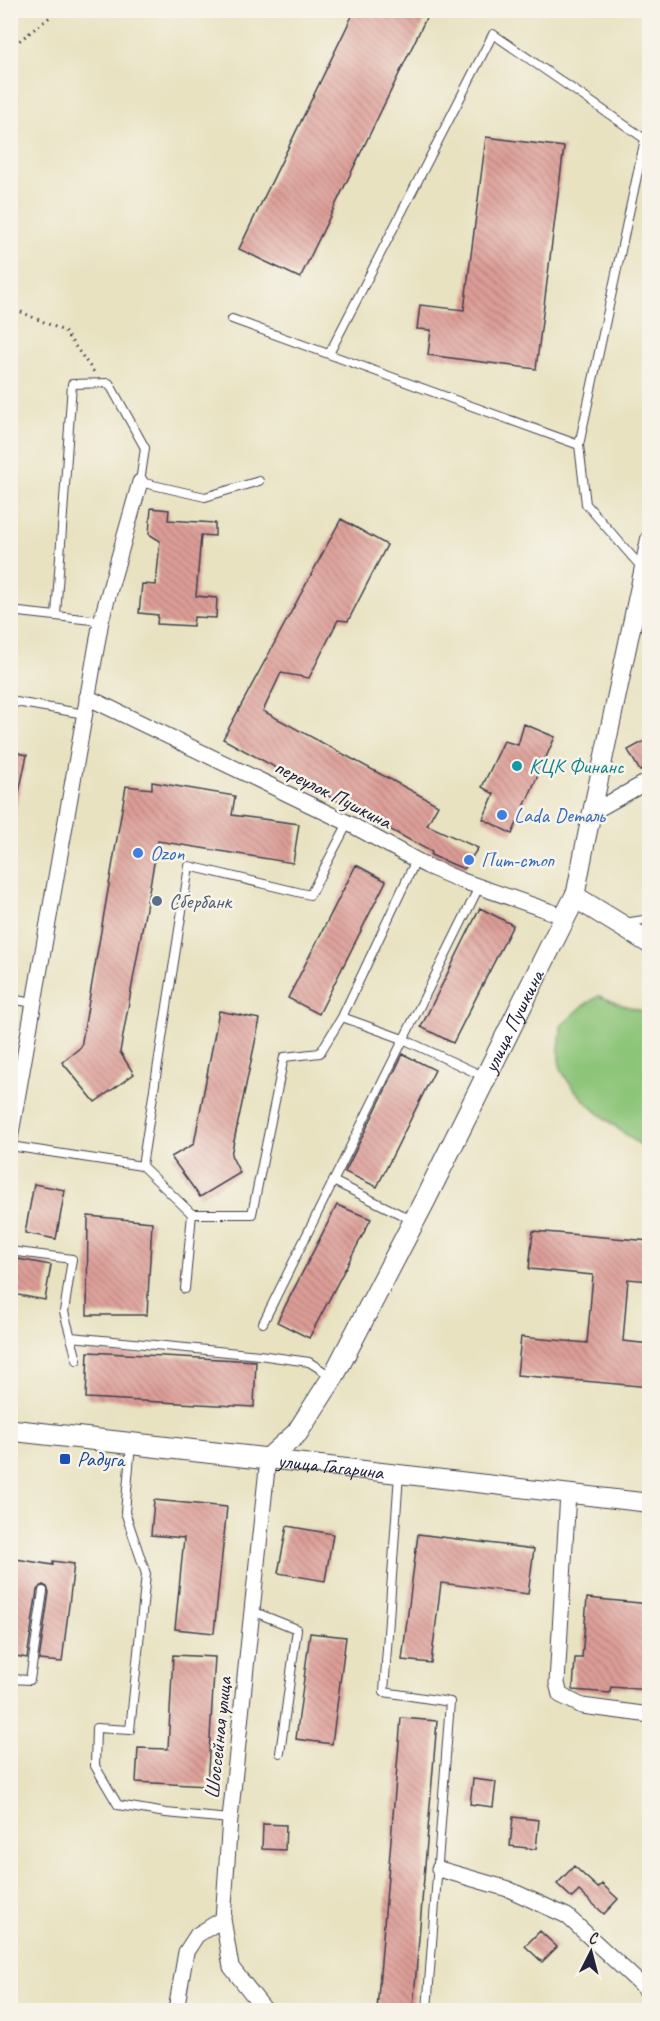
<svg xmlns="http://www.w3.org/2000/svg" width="660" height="2021" font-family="Caveat,sans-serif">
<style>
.green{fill:#8cc478;stroke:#57735a;stroke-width:1.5}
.building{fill:url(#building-back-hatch)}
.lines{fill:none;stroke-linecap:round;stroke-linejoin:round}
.service-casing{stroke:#403f4f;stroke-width:10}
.minor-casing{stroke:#403f4f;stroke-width:17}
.tertiary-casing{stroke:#403f4f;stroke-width:20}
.secondary-casing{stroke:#403f4f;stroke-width:23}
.path{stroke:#403f4f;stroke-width:3;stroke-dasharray:1.5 4.5;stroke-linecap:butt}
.service{stroke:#fff;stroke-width:8}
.minor{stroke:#fff;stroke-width:15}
.tertiary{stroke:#fff;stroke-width:18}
.secondary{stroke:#fff;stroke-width:21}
.culture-dot{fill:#0f9aa8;stroke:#f7f3e8;stroke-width:2}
.shop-dot{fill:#3f7fe0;stroke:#f7f3e8;stroke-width:2}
.service-dot{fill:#5c6f8a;stroke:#f7f3e8;stroke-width:2}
.transit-dot{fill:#1a4fb4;stroke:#f7f3e8;stroke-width:2}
.labels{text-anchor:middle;stroke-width:5;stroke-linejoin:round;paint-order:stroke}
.culture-label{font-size:21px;fill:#0d838f;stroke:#f7f3e8;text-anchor:start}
.street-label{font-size:21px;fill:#22223b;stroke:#f7f3e8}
.shop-label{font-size:21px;fill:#366cbe;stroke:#f7f3e8;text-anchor:start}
.service-label{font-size:21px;fill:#4e5e75;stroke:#f7f3e8;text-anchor:start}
.transit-label{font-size:21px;fill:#164399;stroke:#f7f3e8;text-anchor:start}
</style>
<defs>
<pattern id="building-back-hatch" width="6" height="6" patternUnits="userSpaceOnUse" patternTransform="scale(1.5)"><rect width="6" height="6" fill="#dd9d97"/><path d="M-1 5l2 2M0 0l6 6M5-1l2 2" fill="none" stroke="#b3807c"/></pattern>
</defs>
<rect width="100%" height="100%" fill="#f7f3e8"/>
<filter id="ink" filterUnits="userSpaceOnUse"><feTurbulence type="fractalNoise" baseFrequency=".0167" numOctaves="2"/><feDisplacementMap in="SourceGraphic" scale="12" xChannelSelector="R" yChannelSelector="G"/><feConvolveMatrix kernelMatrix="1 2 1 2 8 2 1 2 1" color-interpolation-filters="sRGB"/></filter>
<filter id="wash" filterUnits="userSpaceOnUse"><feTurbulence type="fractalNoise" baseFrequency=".008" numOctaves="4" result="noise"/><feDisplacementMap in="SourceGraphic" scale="24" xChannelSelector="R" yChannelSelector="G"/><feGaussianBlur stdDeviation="1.35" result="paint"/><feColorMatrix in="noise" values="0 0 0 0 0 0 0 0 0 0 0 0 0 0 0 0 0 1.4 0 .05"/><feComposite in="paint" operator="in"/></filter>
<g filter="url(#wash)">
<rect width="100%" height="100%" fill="#e8e2c1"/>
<path class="green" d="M599 996 616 1003 649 1013V1151C624 1133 561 1091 559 1059 558 1048 561 1036 561 1026L584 1005Z"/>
<g id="blocks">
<path class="building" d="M355 10H430L300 278 239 249Z
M486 137 564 147 536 369 428 355 431 330 417 329 420 305 464 310Z
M151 508 169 510 168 520 215 523V536L201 535 196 596 217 598 216 618 194 617 193 626 157 624 158 615 139 613 142 584 156 585 160 541 149 534Z
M341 519 387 545 348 621 338 620 309 678 281 673 263 711 438 805 427 825 478 848 464 869 431 855 432 852 223 739Z
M524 724 555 737 512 834 483 819 494 794 482 787 504 741 518 745Z
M650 738V766L640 771 628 750Z
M10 751 27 755 16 807 10 806Z
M152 782 235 796 232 815 299 824 293 863 158 841 120 1052 134 1074 95 1102 62 1062 81 1047 126 786 152 789Z
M356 865 386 881 319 1014 288 998Z
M480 908 513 925 453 1043 421 1027Z
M219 1011 260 1019 231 1155 240 1173 200 1197 171 1157 194 1144Z
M403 1054 435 1070 377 1187 345 1172Z
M34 1184 65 1190 56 1239 25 1233Z
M337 1205 371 1219 309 1338 277 1322Z
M88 1216 152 1222 147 1315H87Z
M533 1231 650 1241V1281L628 1279 623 1341 650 1344V1387L517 1375 521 1337 587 1343 593 1275 529 1269Z
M18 1259 51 1265 45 1300 12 1294Z
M88 1352 256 1361 254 1407 86 1398Z
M154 1500 227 1507 214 1633 175 1629 184 1538 151 1535Z
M287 1526 333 1534 325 1581 278 1573Z
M418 1534 534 1549 528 1594 441 1583 431 1663 402 1660Z
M10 1558 53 1565V1561L74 1564 62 1662 39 1660 49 1592 47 1587 43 1585 37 1590 27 1658 10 1655Z
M587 1598 650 1604V1690L611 1687 610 1693 573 1690 575 1658H582Z
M310 1633 346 1637 332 1744 296 1739Z
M173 1655 215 1657 207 1786 136 1782 138 1748 168 1749Z
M401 1718 437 1721 413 2010H377Z
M473 1779 496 1782 493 1807 470 1804Z
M513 1817 539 1820 536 1849 510 1846Z
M263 1824 286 1825 285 1850 262 1849Z
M574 1866 598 1888 602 1884 618 1899 604 1914 579 1891 572 1898 557 1884Z
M540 1931 557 1947 542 1962 525 1946Z"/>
</g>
</g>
<g filter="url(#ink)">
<use href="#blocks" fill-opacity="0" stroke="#403f4f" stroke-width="1.5"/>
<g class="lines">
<defs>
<path id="service" d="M232 319 579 445 586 504 643 569
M329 354 493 34 645 139 579 445
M10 611 101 621
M56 615 72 384 109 383 145 448 140 482 205 497 259 481
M10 701 85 714
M624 923 650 919
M10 999 34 1003
M342 1017 416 860
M10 1146 142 1166 189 866 310 895 348 823
M142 1166 192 1214 185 1289
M333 1181 412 1220
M192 1214H252L284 1057 320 1053 342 1017 403 1039 485 1077
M10 1251 72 1259 64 1312 77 1360
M263 1323 479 887
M71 1337 259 1355 309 1362 331 1376
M131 1444 125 1512 146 1574 130 1730 96 1728 95 1766 118 1805 166 1813 230 1819
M399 1474 384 1692 450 1702 427 2010
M252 1611 297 1629 280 1753
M10 1679 30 1680 43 1591"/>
<path id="minor" d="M87 697 348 823 427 866 460 880 566 917
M591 813 650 780
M10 1139 101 621 140 482
M568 1493 557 1683 560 1695 582 1706 650 1715
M439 1869 508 1889 567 1916 650 1993
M176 2010 186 1952 197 1935 223 1919
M265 2010 231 1967 223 1919 230 1819 268 1459"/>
<g id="tertiary">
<path d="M575 897 585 845 650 539"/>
<path id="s1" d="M268 1459 650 1503"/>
</g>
<g id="secondary">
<path id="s2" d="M10 1430 268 1459 297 1433 333 1377 425 1200 575 897 650 943"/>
</g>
</defs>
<use href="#service" class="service-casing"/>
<use href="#minor" class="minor-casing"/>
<use href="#tertiary" class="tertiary-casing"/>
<use href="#secondary" class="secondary-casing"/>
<path class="path" d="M10 48 59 10
M10 307 64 331 94 372"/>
<use href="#service" class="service"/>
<use href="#minor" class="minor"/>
<use href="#tertiary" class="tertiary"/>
<use href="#secondary" class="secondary"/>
</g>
</g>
<circle class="culture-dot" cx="517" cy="766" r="6"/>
<g class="shop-dot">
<circle cx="502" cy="815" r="6"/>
<circle cx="138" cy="853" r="6"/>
<circle cx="469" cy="860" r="6"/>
</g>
<circle class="service-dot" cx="157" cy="901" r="6"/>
<rect class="transit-dot" x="59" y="1453" width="12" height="12" rx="3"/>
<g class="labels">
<g class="culture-label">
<text x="529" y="773">КЦК Финанс</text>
</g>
<g class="street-label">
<text transform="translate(333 794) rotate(27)" y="7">переулок Пушкина</text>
<text dy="7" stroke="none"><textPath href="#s2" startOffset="764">улица Пушкина</textPath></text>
<text dy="7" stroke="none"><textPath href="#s1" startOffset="63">улица Гагарина</textPath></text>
<text transform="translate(218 1738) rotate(-84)" y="7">Шоссейная улица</text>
</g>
<g class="shop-label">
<text x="514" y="822">Lada Dеталь</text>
<text x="150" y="860">Ozon</text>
<text x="481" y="867">Пит-стоп</text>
</g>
<g class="service-label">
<text x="169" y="908">Сбербанк</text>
</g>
<g class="transit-label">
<text x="77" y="1466">Радуга</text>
</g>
</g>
<rect width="660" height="2021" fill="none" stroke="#f7f3e8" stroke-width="36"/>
<g transform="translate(591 1952) rotate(6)" stroke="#f7f3e8" stroke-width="4.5" paint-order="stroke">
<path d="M0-4.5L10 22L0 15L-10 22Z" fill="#22223b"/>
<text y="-9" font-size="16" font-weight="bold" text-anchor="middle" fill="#22223b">С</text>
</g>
</svg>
